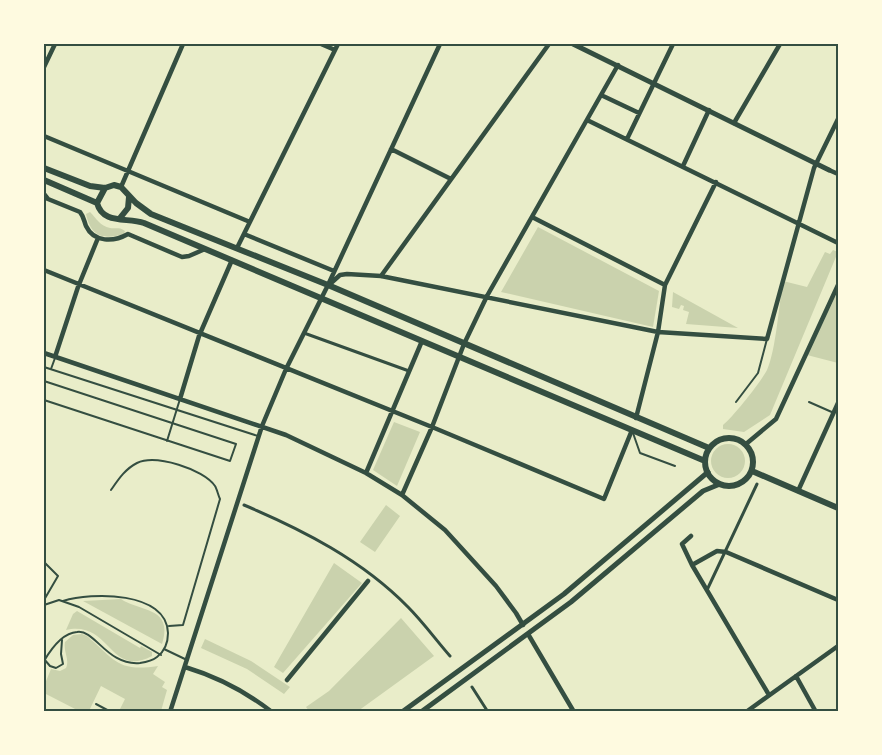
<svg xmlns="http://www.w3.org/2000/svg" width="882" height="755" font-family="'IBM Plex Sans',sans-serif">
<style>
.green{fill:#cad2ad}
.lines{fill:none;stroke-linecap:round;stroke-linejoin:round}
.service{stroke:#344e41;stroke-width:2}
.pedestrian{stroke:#344e41;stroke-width:3}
.minor{stroke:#344e41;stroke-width:4.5}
.tertiary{stroke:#344e41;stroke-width:5}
.secondary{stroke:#344e41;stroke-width:6}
.neatline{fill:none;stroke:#344e41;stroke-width:2}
</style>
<rect width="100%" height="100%" fill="#e9edc9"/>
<path class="green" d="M90 212C96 218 100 226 110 228 117 229 120 227 125 231L124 234C103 240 91 237 86 214Z
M538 227 659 291 653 327 501 292Z
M833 250 838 252 770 415 744 432 723 429V425C734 416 760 383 767 370 776 350 779 304 783 281L807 287 825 252 830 254Z
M838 291V363L807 355Z
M673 292 738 328 686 324 689 312 683 310 684 306 681 305 679 309 672 307Z
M394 422 420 432 397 486 373 470Z
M711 461a17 17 0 1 1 34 0a17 17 0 1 1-34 0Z
M386 505 400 516 375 552 360 542Z
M334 563 362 583 283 673 274 667Z
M121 599C139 612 174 606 162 644L83 601Z
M77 611 140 648 141 646 152 652V656C109 679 111 620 66 630L73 614Z
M401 618 434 656 358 711H309L306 707 329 691Z
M82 634 87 636C115 660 117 672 158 666L153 674 165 682 162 687 167 690 161 711H119L125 699 101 686 89 711H79L44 693V686L51 669 60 671 66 668C70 659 63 652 65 642L73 635Z
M205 639 251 661 290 687 284 694 247 669 201 648Z"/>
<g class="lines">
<path class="service" d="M44 367 258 436
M51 369 55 358
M44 381 236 444 230 461 44 400
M736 402 758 373 767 339
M809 402 834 413
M633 433 640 453 675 466
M167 441 180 399
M111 490C118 480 125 469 137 463 156 454 203 469 215 486 217 489 218 495 220 499L183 625 169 626
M44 562 58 576 44 600
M44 605 59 600 79 607 161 655
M164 649 187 660
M44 659 50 666 56 668 63 664 61 654 62 640
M44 661C51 649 62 633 77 632 95 629 107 666 140 663 147 662 152 661 157 657 165 651 168 642 168 633 167 591 91 592 63 601
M96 704 111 712"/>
<path class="pedestrian" d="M304 333 409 371
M244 505C303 530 362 560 408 607 423 622 436 640 450 656
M707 590 757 484
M472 687 488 712"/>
<path class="minor" d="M321 44 335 50
M44 67 55 44
M601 95 639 113
M587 120 838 243
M734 123 780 44
M44 136 250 222
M627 139 673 44
M391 149 451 179
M683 166 709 110
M829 170 838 174
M121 187 183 44
M44 194 48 199 80 212C84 217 84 221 86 226 94 243 114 242 128 234L182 257 189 256 205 249
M244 234 334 271
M237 248 338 44
M44 270 432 427 604 499 632 430
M381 276 549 44
M330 284 340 275 347 274 381 276 658 332 665 285 532 217
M665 285 716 182
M44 353 286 435 366 473 402 495 445 530 496 586 516 613 523 625
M55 357 78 287 98 238
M180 399 199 336 232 260
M636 418 658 332 767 339 814 168 838 119
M746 444 776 419 838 285
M366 473 422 341
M798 491 838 403
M402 495 432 427 464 344 487 296 618 65
M691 536 682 544 692 565 769 695
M692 565 717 551 726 552 838 600
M528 634 574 712
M185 667C218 677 245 691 272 712
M796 676 816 712
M287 680 368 581
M170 712 262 426 286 369 328 285 440 44
M746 712 838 646"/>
<path class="tertiary" d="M573 44 829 170
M402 712 564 594 708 472
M421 712 571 602 703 491 720 484"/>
<path class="secondary" d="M44 168 90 186 105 188 114 185 121 187 136 203 151 214 328 285 709 448
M44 180 97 203
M105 188 97 203C103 225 127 217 144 223L705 461
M120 218 128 208 129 197
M705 462a24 24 0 1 1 48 0a24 24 0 1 1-48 0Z
M752 471 838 508"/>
</g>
<rect width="882" height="755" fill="none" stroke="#fefae0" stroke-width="90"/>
<rect x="45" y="45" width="792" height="665" class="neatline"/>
</svg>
